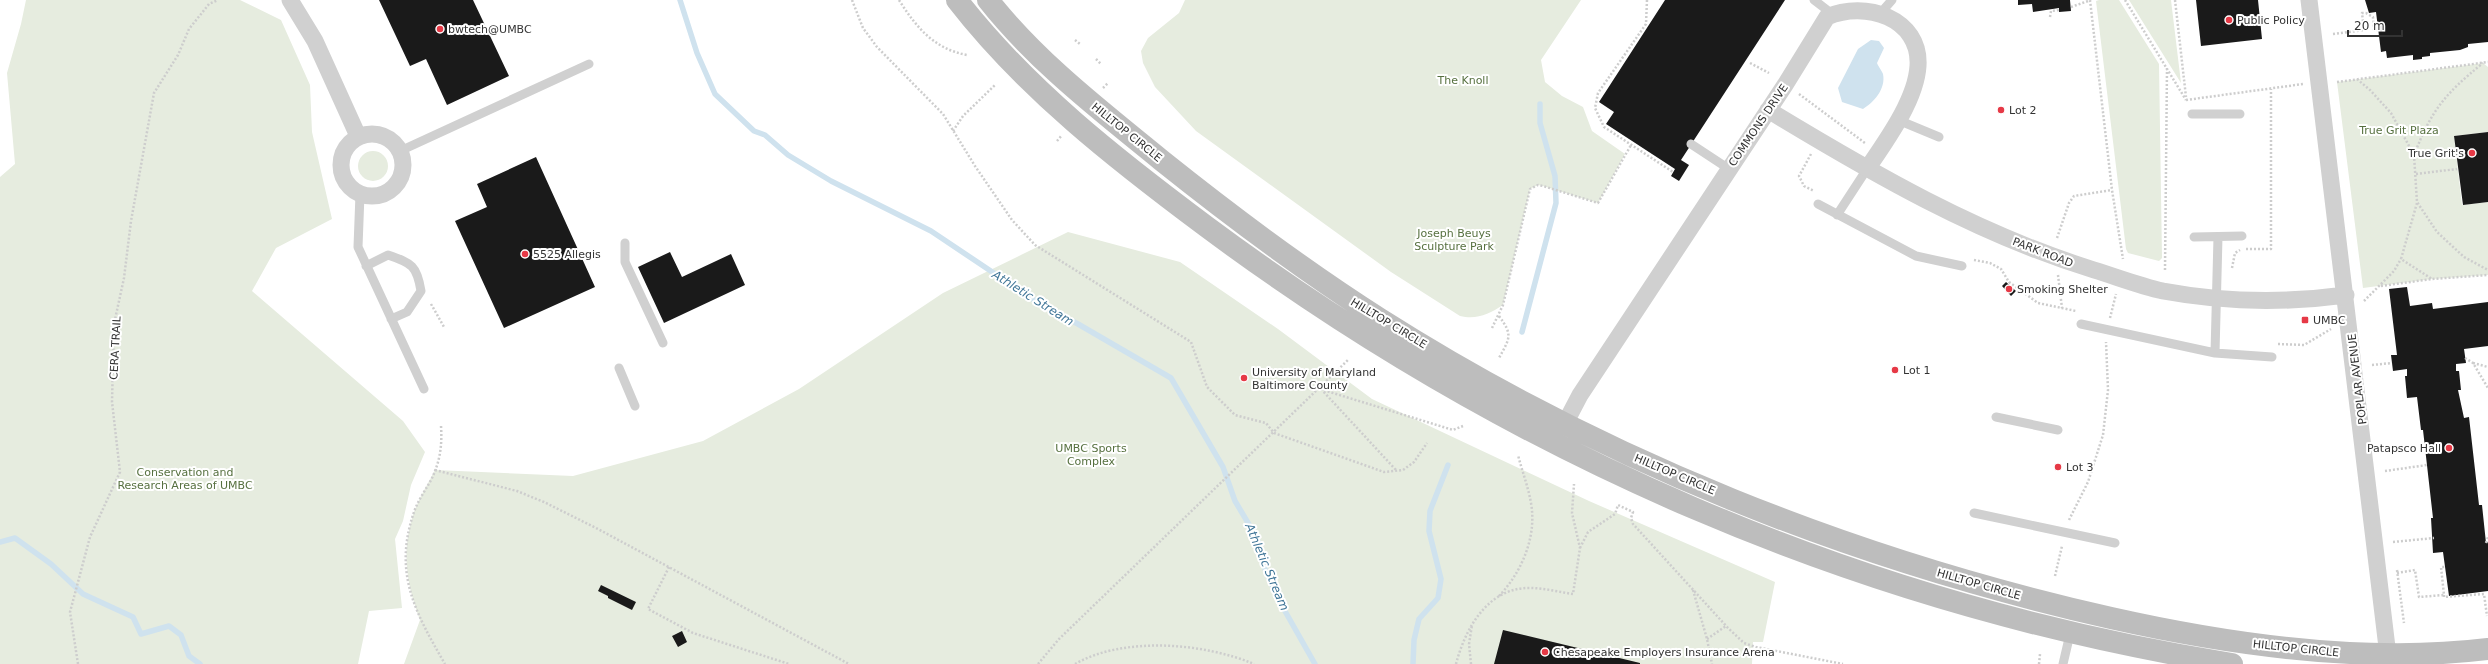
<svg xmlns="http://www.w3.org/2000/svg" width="2488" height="664" font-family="'DejaVu Sans',sans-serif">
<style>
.green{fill:#e6ecdf}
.water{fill:#cfe2ee}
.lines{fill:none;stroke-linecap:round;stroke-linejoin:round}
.stream{stroke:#cfe2ee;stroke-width:5.5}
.building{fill:#1a1a1a}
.path{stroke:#cdcdcd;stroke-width:2.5;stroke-dasharray:2 2;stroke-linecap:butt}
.lane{stroke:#d0d0d0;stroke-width:9}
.street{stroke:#d0d0d0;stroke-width:17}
.secondary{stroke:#bdbdbd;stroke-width:22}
.poi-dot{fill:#e63946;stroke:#fff;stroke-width:1.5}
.labels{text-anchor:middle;stroke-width:4;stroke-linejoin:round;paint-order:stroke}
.poi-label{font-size:11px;fill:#333;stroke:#fff;text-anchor:start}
.park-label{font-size:11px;fill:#56703f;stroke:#fff}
.street-label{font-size:11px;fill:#333;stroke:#fff}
.water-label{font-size:12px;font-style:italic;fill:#3f7597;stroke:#fff}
</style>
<rect width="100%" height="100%" fill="#fff"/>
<path class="green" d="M26 0H240L281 20 310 85 312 132 332 219 276 248 252 291 403 421 425 452 411 485 403 521 395 539 402 608 369 611 358 664H0V177L15 164 7 73 21 24Z
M1185 0H1581L1541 60 1545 82 1562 96 1583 107 1592 131 1625 154 1598 203 1543 186 1538 185 1530 189 1503 305C1489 314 1477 320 1460 316L1391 272 1196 131 1155 87 1143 63 1141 51 1148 38 1179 13Z
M2099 0H2119L2159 64 2162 258 2159 261 2128 253 2126 249 2096 1Z
M2129 0H2171L2181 83Z
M2483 63 2488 67V132L2454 136 2462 205 2488 202V275L2432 279 2363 288 2337 82Z
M358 166a15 15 0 1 1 30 0a15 15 0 1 1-30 0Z
M1068 232 1180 262 1278 329 1372 399 1589 501 1775 582 1763 642H1753L1752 664H404L420 620C406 583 401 551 414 512 419 498 428 484 435 470L573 476 703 441 799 389 943 293Z"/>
<path class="water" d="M1871 40 1879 41 1884 48 1877 63C1878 66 1882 71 1883 74 1886 89 1874 102 1863 109L1842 102 1838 88 1858 49Z"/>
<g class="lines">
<path class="stream" d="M680 0 697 53 715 94 754 131 765 135 788 155 831 181 931 231 1043 306 1078 324 1171 378 1223 467 1235 501 1257 538 1265 569 1277 597 1315 664
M1522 332 1556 203 1555 176 1540 123V104
M0 542 15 538 51 564 83 594 133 617 141 634 169 626 181 635 189 656 200 664
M1413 664 1414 640 1419 619 1438 598 1441 579 1429 531 1430 511 1448 465"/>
</g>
<path class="building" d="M379 0H473L509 76 447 105 426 59 410 66Z
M1665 0H1785L1681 160 1689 165 1679 181 1671 176 1675 169 1606 124 1614 112 1599 102Z
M2018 0H2070L2071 11 2059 12V8L2033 12 2032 4 2018 5Z
M2196 0H2258L2262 39 2201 46Z
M2365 0H2488V42L2468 44V47L2460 50 2430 53V56L2422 57V59L2413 60V55L2387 58 2386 51 2381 52 2376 12 2369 13Z
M2488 132V202L2463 205 2454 136Z
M536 157 595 287 504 328 455 221 487 207 477 184Z
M670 252 682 277 731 254 745 285 664 323 638 267Z
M2006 282 2016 291 2011 296 2002 286Z
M2407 287 2410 306 2432 303 2433 309 2488 302V346L2464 349 2466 363 2456 364V371H2459L2461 390H2458L2464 418 2469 417 2479 505H2482L2486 543 2488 542V591L2449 596 2443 552 2433 553 2431 518H2433L2423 430H2421L2417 397 2407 398 2405 376H2407V369L2393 371 2391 355H2397L2389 289Z
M601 585 636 602 632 610 608 598V596L598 591Z
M1503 630 1640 663V664H1494Z
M682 631 687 642 678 647 672 636Z"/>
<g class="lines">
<path class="path" d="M852 0 863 28 877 47 943 114 975 166 1012 220 1035 245 1191 342 1207 387 1235 415 1266 423 1274 433 1384 472 1403 470 1414 462 1427 443
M899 0C916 27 934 49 967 55
M1647 0 1646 24 1598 93 1595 108 1604 127 1673 172
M2090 0 2112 190 2123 259
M2125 0 2186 100
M2175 0 2186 97
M2071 7 2091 0
M2050 17 2051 11 2059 10
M2333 34 2364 30 2362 13H2366L2373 17 2374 30H2379
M1075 40 1080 44
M1096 59 1101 64
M1750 63 1769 73
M2357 79 2370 90 2391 113 2414 155 2417 202 2437 232 2464 257 2488 270
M2337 82 2488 62
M1103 88 1108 83
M1799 94 1865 143
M2186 100 2303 84
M953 131 963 116 995 85
M1057 141 1062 135
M1811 154 1799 176 1804 186 1814 191
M2414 155C2432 109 2445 94 2483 63
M2416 174 2457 169
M2417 203 2401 259 2432 279
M2057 238 2069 203 2074 196 2112 190
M2246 249H2271V89
M1974 260 1990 263 2001 269 2009 282 2038 303 2076 311
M2232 268 2235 253 2240 250
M2165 270 2167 68
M2058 275 2062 308
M2381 286 2432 279 2488 275
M2364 301 2394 271 2401 259
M431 304 444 327
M1499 316C1513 335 1510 338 1499 358
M2110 318 2116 294
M1492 328 1503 305 1530 189 1538 185 1543 186 1598 203 1631 145
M2278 344 2304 345 2331 329
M2465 358 2473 363 2488 388
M2473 363 2488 367
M2372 365 2392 363
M1320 389 1453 430 1463 426
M1321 389 1396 470
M441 426C442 441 441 456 435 471 430 485 419 497 414 512 393 573 415 612 445 664
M435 470 517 491 544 502 598 529 849 664
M2385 471 2427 465
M2069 520 2088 482 2103 435 2108 390 2106 342
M2393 542 2434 538
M2486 543 2488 537
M1580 548 1588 532 1615 514 1618 505 1633 512 1631 518 1633 524 1728 628 1744 643 1756 647 1843 664
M669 567 648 609 693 633 789 664
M2397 570 2404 623
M2397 573 2415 570 2419 597 2444 595 2441 567H2445
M2055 576 2062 546
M1693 590 1707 639 1712 664
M2444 595V597L2484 594 2487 616
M1499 596C1522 572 1537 536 1531 503 1528 486 1522 471 1518 455
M1707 639 1726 626
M78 664 70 612 90 537 120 472 112 402 114 324 124 278 131 221 154 93 178 55 189 29 209 4 218 0
M1038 664 1059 639 1349 359
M1075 664C1124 636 1204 643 1254 664
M1456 664C1465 629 1488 587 1530 588 1544 588 1559 592 1573 594L1580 548 1572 513 1574 484
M1471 664 1469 644 1472 625
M2039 664 2040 654"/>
<path class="lane" d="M1814 0 1831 13
M1885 8 1892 0
M2192 114H2240
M1898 120 1939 137
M1691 144 1729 169
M400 151 589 64
M360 194 358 247 424 389
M1818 204 1916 256 1962 266
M1837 215 1867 169
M2194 237 2242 236
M625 243V262L663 343
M366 266 388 255C412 263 417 266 421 291L407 312 391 319
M2081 324 2215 353 2272 357
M2215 353 2218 237
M619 368 635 406
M1996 417 2058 430
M1974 513 2115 543
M2063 664 2070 634"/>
<path class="street" d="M290 0 315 41 358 136
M2309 0 2389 664
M1768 110C1872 173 1977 234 2094 270 2117 277 2140 286 2163 291 2222 302 2287 303 2346 295
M341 165a31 31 0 1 1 62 0a31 31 0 1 1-62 0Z
M1559 435 1580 395 1785 85 1827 17C1865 0 1921 18 1918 66 1916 100 1886 141 1867 169"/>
<path class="secondary" d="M957 0C1026 89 1117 160 1207 227 1511 453 1857 604 2232 664
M988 0C1037 62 1100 110 1161 160 1231 216 1303 270 1380 319 1602 460 1854 560 2111 618 2231 645 2366 664 2488 649"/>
</g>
<g class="poi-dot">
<circle cx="2229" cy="20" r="4"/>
<circle cx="440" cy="29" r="4"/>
<circle cx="2001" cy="110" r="4"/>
<circle cx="2472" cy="153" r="4"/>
<circle cx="525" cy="254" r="4"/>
<circle cx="2009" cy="289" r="4"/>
<rect x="2301" y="316" width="8" height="8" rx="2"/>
<circle cx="1895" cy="370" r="4"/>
<circle cx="1244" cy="378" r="4"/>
<circle cx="2449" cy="448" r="4"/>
<circle cx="2058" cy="467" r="4"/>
<circle cx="1545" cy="652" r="4"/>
</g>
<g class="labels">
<g class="poi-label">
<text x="2237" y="24">Public Policy</text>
<text x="448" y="33">bwtech@UMBC</text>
<text x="2009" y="114">Lot 2</text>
<text x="2464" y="157" text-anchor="end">True Grit's</text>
<text x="533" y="258">5525 Allegis</text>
<text x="2017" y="293">Smoking Shelter</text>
<text x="2313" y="324">UMBC</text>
<text x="1903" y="374">Lot 1</text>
<text x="1252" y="376">University of Maryland<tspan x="1252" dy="13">Baltimore County</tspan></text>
<text x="2441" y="452" text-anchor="end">Patapsco Hall</text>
<text x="2066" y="471">Lot 3</text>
<text x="1553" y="656">Chesapeake Employers Insurance Arena</text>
</g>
<g class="park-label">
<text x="1463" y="84">The Knoll</text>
<text x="2399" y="134">True Grit Plaza</text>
<text x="1454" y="237">Joseph Beuys<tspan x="1454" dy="13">Sculpture Park</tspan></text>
<text x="1091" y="452">UMBC Sports<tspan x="1091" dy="13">Complex</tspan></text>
<text x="185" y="476">Conservation and<tspan x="185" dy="13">Research Areas of UMBC</tspan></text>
</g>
<g class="street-label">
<text transform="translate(1758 125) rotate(-56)" y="4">COMMONS DRIVE</text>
<text transform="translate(1127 132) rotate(39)" y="4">HILLTOP CIRCLE</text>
<text transform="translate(2043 252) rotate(21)" y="4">PARK ROAD</text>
<text transform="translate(1389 323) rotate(31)" y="4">HILLTOP CIRCLE</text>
<text transform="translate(115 348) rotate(-87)" y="4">CERA TRAIL</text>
<text transform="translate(2357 379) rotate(-97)" y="4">POPLAR AVENUE</text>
<text transform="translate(1675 474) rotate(23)" y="4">HILLTOP CIRCLE</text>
<text transform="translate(1979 584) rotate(16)" y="4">HILLTOP CIRCLE</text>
<text transform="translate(2296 648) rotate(6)" y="4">HILLTOP CIRCLE</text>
</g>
<g class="water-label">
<text transform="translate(1033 298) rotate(32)" y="4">Athletic Stream</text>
<text transform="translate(1267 567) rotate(67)" y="4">Athletic Stream</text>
</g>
</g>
<path d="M2348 30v6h54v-6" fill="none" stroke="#333333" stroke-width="2"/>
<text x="2354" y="30" font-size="12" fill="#333333" stroke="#ffffff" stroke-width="3" paint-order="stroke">20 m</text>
</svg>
